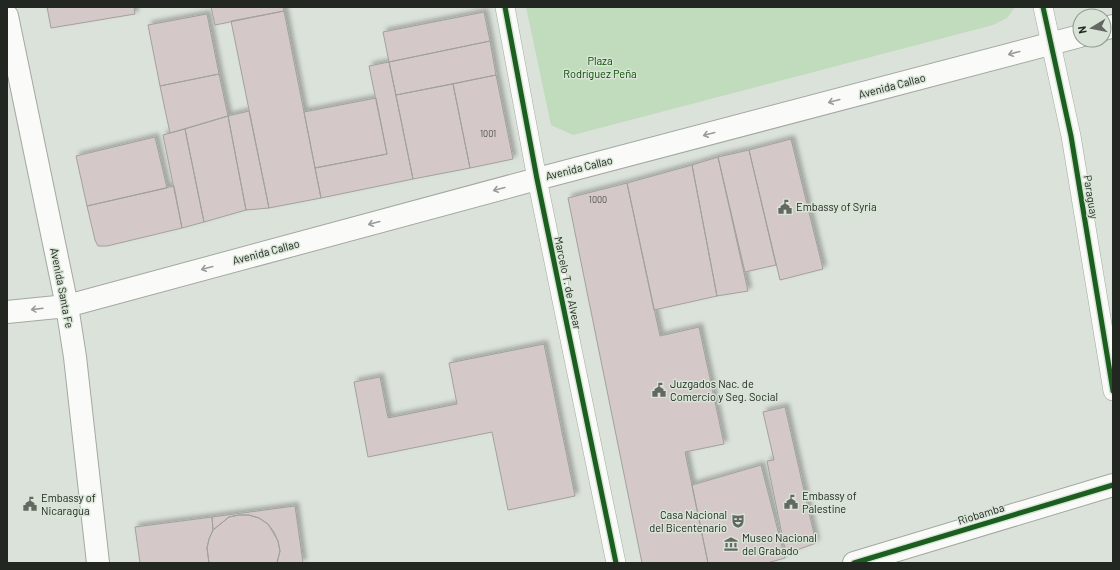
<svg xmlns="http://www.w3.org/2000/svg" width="1120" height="570" font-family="Barlow,sans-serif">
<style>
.green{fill:#c1dbbd}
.building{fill:#d4c9c8;stroke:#a1a19e;filter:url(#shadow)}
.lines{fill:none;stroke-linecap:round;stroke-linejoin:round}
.minor-casing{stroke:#a3a8a2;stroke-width:20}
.tertiary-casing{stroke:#a3a8a2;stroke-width:24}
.secondary-casing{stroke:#a3a8a2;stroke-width:24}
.minor{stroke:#fafbf9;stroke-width:19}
.tertiary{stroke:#fafbf9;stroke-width:22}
.secondary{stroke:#fafbf9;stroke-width:22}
.cycleway-casing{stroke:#d8e5d6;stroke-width:8}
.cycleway{stroke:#1b5e20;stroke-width:5}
.oneway{stroke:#999c98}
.labels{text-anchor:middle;stroke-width:3;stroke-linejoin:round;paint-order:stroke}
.number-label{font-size:9px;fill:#4e504b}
.park-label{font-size:11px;fill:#064900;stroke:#d8e5d6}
.street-label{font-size:11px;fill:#222721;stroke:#d8e5d6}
.poi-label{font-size:11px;fill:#222721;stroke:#d8e5d6;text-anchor:start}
</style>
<defs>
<filter id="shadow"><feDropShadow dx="3.5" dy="-3.5" stdDeviation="2" flood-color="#0004"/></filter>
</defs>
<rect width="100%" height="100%" fill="#dbe2da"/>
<path class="green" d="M526 7H1015L1007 18 993 25 573 135 551 125Z"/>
<path class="building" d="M47 7H134L135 14 51 28Z
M211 7H283L284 11 215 25Z
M284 11 321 198 269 208 231 21Z
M484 12 490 41 389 62 383 32Z
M207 14 219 74 160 86 148 25Z
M490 41 496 75 396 95 389 62Z
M389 62 413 179 321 198 315 168 387 154 369 66Z
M219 74 228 116 170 133 160 86Z
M496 75 513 159 470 168 453 84Z
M453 84 470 168 413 179 396 95Z
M376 98 387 154 315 168 304 112Z
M249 111 269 208 246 210 228 116Z
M228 116 246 210 204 222 185 129Z
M185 129 204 222 182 228 163 135Z
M155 137 167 188 87 206 76 156Z
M791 139 823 269 780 280 749 150Z
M749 150 776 265 745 272 718 157Z
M718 157 748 291 717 296 692 165Z
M692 165 717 296 654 310 627 183Z
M627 183 660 336 699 327 724 444 685 452 708 563H642L568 198Z
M174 186 182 228 107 246H98L95 240 87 206Z
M544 344 575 496 508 510 492 432 368 457 354 382 380 377 388 418 457 404 449 363Z
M785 407 816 543 786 554 767 461 774 460 763 412Z
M761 465 785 558 767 563H708L692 485Z
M295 506 303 563H277L280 551 278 541 268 524 259 518 249 515H239L229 517 213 530 212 517Z
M239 515H249L259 518 268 524 274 532 278 541 280 551 277 563H209L207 548 209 539 213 530 229 517Z
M212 517 213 530 209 539 207 548 209 563H140L135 527Z"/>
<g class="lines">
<defs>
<path id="minor" d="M505 7 537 179 616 563
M1043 7 1071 136 1113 391"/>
<path id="tertiary" d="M854 563 1113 485"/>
<path id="secondary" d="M7 16 67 306 75 357 98 563
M1104 29 1113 26
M7 312 67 306 537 179 1080 36"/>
</defs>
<use href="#minor" class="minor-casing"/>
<use href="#tertiary" class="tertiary-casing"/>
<use href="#secondary" class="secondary-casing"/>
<use href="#minor" class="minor"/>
<use href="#tertiary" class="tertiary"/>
<use href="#secondary" class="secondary"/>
<defs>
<path id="cycleway" d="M505 7 537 179 616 563
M1043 7 1071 136 1113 391
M854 563 1113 485"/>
</defs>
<use href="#cycleway" class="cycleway-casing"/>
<use href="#cycleway" class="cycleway"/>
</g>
<defs><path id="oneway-shaft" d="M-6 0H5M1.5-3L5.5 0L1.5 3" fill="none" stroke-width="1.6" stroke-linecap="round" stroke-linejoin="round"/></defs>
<g class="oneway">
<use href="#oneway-shaft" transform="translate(1014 53) rotate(165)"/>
<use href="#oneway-shaft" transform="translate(834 101) rotate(165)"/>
<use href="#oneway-shaft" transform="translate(709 134) rotate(165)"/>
<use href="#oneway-shaft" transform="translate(499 189) rotate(165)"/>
<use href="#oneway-shaft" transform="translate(374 223) rotate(165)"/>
<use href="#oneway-shaft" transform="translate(207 268) rotate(165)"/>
<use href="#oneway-shaft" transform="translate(37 309) rotate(173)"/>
</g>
<defs>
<symbol id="civic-bare" viewBox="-9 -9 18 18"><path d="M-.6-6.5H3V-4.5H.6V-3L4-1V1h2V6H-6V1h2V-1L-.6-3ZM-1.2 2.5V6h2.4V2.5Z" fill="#636862" stroke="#d8e5d6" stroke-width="2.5" paint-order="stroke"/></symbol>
<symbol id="theatre-bare" viewBox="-9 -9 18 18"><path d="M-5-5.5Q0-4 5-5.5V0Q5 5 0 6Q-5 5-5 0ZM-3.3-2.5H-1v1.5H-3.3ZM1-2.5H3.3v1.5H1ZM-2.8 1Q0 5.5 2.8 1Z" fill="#636862" stroke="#d8e5d6" stroke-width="2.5" paint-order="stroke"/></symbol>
<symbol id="museum-bare" viewBox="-9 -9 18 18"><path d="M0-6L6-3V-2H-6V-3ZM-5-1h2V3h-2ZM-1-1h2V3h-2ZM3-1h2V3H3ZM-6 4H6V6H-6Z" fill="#636862" stroke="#d8e5d6" stroke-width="2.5" paint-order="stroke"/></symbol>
</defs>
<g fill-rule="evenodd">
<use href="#civic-bare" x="775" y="197" width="20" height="20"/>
<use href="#civic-bare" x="649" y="380" width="20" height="20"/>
<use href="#civic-bare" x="781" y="492" width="20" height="20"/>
<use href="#civic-bare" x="20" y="494" width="20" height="20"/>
<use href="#theatre-bare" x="728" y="511" width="20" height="20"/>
<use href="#museum-bare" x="721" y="534" width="20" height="20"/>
</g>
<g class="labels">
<g class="number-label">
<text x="488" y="137">1001</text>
<text x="598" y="203">1000</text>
</g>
<g class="park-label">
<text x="600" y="65">Plaza<tspan x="600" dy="13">Rodríguez Peña</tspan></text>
</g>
<g class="street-label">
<text transform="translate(892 86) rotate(-15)" y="4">Avenida Callao</text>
<text transform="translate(579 168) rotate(-14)" y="4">Avenida Callao</text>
<text transform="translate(1091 197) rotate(81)" y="4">Paraguay</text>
<text transform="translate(266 252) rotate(-15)" y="4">Avenida Callao</text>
<text transform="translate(568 283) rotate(78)" y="4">Marcelo T. de Alvear</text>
<text transform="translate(62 288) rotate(79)" y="4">Avenida Santa Fe</text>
<text transform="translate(981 514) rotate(-17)" y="4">Riobamba</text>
</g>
<g class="poi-label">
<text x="796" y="211">Embassy of Syria</text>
<text x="670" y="388">Juzgados Nac. de<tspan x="670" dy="13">Comercio y Seg. Social</tspan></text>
<text x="802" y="500">Embassy of<tspan x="802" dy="13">Palestine</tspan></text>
<text x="41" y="502">Embassy of<tspan x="41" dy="13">Nicaragua</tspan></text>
<text x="727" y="519" text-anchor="end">Casa Nacional<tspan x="727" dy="13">del Bicentenario</tspan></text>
<text x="742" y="542">Museo Nacional<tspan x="742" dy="13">del Grabado</tspan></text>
</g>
</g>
<rect width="1120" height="570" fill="none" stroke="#222721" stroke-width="16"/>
<g transform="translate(1092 28) rotate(260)"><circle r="19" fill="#d8e5d6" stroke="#8f998e"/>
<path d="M0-3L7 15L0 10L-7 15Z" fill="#636862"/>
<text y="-6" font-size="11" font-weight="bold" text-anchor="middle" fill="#222721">N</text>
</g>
</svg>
